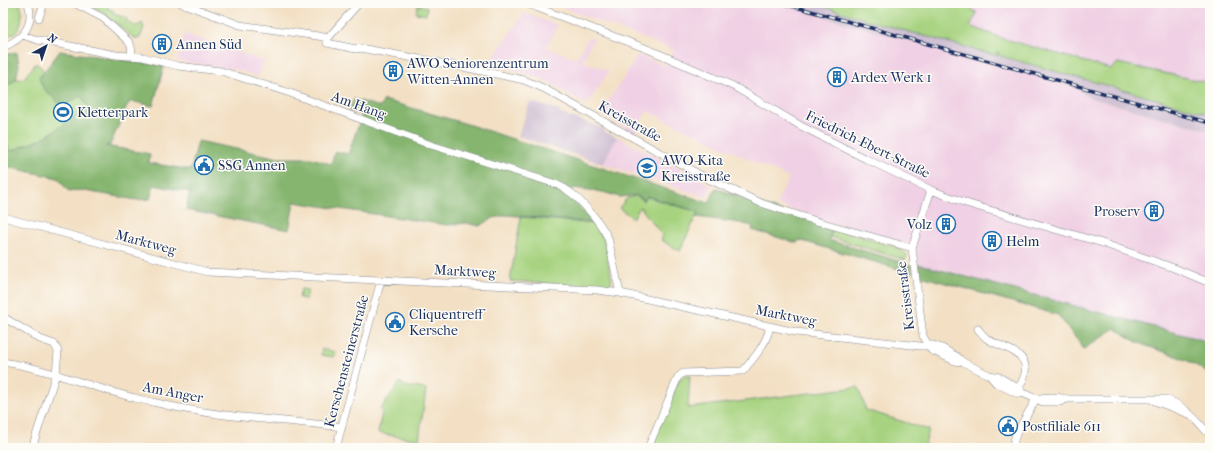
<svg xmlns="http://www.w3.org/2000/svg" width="1213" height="451" font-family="'IM FELL French Canon',serif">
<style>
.built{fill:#f0d0e4}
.industrial{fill:#cebed1}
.green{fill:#a7d380;stroke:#61816f}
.forest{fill:#85b56e;stroke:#507266}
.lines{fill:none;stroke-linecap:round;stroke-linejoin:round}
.minor-casing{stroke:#878891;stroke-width:8}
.minor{stroke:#fff;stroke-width:7}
.rail-casing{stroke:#1b2f5e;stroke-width:3.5}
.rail{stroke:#fdfcf7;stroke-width:2;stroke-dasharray:6;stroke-linecap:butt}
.labels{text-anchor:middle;stroke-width:3;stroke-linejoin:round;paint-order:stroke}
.poi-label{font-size:14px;fill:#1b2f5e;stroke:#fdfcf7;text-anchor:start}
.street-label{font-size:14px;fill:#1b2f5e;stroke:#fdfcf7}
</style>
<rect width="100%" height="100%" fill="#fdfcf7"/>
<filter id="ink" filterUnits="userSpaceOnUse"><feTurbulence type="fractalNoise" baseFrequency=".025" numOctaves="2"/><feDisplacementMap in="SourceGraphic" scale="8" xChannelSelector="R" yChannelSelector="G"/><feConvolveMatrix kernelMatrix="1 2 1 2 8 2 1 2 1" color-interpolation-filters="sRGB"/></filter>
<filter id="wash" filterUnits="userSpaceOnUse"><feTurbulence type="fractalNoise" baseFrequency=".012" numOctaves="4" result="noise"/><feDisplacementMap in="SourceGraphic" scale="16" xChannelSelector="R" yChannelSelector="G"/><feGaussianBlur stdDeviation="0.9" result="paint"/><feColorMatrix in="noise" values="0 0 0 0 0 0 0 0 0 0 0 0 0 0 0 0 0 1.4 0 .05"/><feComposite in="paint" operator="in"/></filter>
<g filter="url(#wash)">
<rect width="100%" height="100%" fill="#f3e0c4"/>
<path class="built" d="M551 3H773L1078 88 1087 97 1210 131V342L918 264 916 247 817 219 776 204 789 178 647 111 635 134 601 113 638 55 667 66 674 50Z
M964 3H1210V84L1111 69 1001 38 970 26 977 13Z
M524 13 558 25 546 47 548 48 576 58 589 37 594 39 582 61 609 71 587 105 551 83 539 78 508 68 488 64Z
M185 34 264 61 258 77 239 70 177 61Z
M617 137 687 172 711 186 706 197 603 164Z"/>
<path class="industrial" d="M773 3H813L870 21 1210 114V131L1087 97 1078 88Z
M530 102 560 110 559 113 603 128 605 132 613 135 617 137 603 164 518 136Z"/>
<path class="green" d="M6 3H20C23 11 23 27 15 33 11 35 7 36 3 38V18Z
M84 3H108L107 8 114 11 113 14 127 18 126 21 131 23 132 25 137 26 142 23 144 27 140 38 138 39 134 38 100 10Z
M813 3H964L977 13 970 26 1001 38 1111 69 1118 63 1210 83V114L1000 56 997 51 998 56 870 21Z
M418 5 427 7 426 15 416 13Z
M36 63 45 71 39 78 81 96 89 108 42 139 11 151 3 137V89L16 79H23Z
M636 196 644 201 647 197 698 212 680 251 661 240 663 236 640 207 633 218 619 208 627 198Z
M521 217 595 224 604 239 612 281 607 287 510 281Z
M833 228 899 248 907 255 905 260 830 237Z
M301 289 308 290 306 299 299 298Z
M322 349 336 352 334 357 321 355Z
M683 376H690L688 408 858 387 866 410 929 430 924 448H650L679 380Z
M400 382 405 386 426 389 419 440 378 433 382 412 380 410Z"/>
<path class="forest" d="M60 51 164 66 153 106 131 101 127 106 110 145 106 146 150 154 149 163 191 170 198 141 279 158H312L331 164 335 151 348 154 362 115 349 111 354 99 380 107 384 100 467 124 709 203 716 188 762 205 833 228 829 240 911 265 912 271 911 273 909 272 799 240 797 243 752 230 753 226 734 222 696 217 698 212 647 196 644 200 636 195 619 197 603 192 574 188 569 195 595 223 507 215 493 218 480 226 466 223 447 225 294 202 289 230 186 210 190 192 154 185 150 199 137 200 79 190 69 192 58 178 3 166V137L11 151 42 139 89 108 81 96 62 106 43 88 39 78Z
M15 52 17 53 19 65 16 79 3 89V56Z
M918 264 1210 342V376C1189 356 1162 353 1137 342 1129 338 1122 333 1115 328L1084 349 1058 315 921 276Z"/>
</g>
<g filter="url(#ink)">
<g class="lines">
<defs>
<path id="minor" d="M74 3 103 18 128 41 131 46 132 55
M181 3 240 25 318 36 328 38 327 43 356 49 360 48 473 69 524 80 543 88 706 178 761 203 816 221 912 248
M525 3 650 50 733 86 801 126 866 159 931 190 969 204 1099 242 1174 268 1210 283
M39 18 44 3
M22 35 38 40 70 46 116 55 143 57 178 66 221 71 290 93 431 145 553 183C558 185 563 187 567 190 581 199 601 223 608 238L620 293
M328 38 359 3
M3 47C23 39 35 25 28 3
M931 190 912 248 923 336 931 350 955 361 962 362
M3 217 208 272 597 290 620 293 796 332 920 346 933 345 942 348 956 356 963 362 989 375 996 383 1016 393 1025 394 1043 402H1060L1067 399
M3 317 40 339 54 344 58 351 56 374 32 448
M978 329C980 332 983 335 986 338 999 348 1029 350 1025 373 1024 380 1019 387 1016 393
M3 362C49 369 90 387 135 398 146 401 158 403 170 406 227 418 285 420 342 427
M989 375 999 377 1021 390
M1036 399C1047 396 1056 396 1067 399H1165C1184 404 1197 421 1210 435
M1152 400 1189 414
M336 448 381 280
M648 448 678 377 683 373 743 371C755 357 766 344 770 327
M1012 448 1016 434 1036 399"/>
</defs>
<use href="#minor" class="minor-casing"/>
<use href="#minor" class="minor"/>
<defs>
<path id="rail" d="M782 3 1210 123"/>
</defs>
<use href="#rail" class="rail-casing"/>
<use href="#rail" class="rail"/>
</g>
</g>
<defs>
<symbol id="building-ring" viewBox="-11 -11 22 22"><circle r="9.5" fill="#fdfcf7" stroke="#1f6fb2" stroke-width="1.5"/><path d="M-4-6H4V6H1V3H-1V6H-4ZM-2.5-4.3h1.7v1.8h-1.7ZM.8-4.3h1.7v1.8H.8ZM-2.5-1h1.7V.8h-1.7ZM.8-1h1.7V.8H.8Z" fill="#1f6fb2"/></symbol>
<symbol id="stadium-ring" viewBox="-11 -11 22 22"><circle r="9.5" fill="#fdfcf7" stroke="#1f6fb2" stroke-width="1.5"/><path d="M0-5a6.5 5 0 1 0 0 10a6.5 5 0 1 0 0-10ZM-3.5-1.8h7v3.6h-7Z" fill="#1f6fb2"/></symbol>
<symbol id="civic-ring" viewBox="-11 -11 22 22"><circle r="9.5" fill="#fdfcf7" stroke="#1f6fb2" stroke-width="1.5"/><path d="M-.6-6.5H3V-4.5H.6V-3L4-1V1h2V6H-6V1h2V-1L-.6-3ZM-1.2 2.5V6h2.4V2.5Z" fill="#1f6fb2"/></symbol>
<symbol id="school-ring" viewBox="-11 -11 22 22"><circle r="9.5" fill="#fdfcf7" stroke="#1f6fb2" stroke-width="1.5"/><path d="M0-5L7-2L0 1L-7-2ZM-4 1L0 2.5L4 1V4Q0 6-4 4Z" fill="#1f6fb2"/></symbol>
</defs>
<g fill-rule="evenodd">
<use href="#building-ring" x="151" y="33" width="22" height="22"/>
<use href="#building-ring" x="382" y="60" width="22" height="22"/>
<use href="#building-ring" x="826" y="66" width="22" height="22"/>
<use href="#stadium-ring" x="52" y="101" width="22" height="22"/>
<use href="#civic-ring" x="193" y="154" width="22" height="22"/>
<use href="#school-ring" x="636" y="157" width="22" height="22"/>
<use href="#building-ring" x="1143" y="200" width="22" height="22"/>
<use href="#building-ring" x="935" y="213" width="22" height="22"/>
<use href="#building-ring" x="981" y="230" width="22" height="22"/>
<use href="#civic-ring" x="384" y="311" width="22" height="22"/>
<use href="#civic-ring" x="997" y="415" width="22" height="22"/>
</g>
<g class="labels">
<g class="poi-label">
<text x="176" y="49">Annen Süd</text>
<text x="407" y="68">AWO Seniorenzentrum<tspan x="407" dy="16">Witten-Annen</tspan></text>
<text x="851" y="82">Ardex Werk 1</text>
<text x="77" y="117">Kletterpark</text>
<text x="661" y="165">AWO-Kita<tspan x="661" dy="16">Kreisstraße</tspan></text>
<text x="218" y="170">SSG Annen</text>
<text x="1140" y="216" text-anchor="end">Proserv</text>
<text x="932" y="229" text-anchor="end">Volz</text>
<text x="1006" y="246">Helm</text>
<text x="409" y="319">Cliquentreff<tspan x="409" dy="16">Kersche</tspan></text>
<text x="1022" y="431">Postfiliale 611</text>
</g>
<g class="street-label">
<text transform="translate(359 105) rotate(20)" y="5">Am Hang</text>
<text transform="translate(630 121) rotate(29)" y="5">Kreisstraße</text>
<text transform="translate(868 144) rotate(26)" y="5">Friedrich-Ebert-Straße</text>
<text transform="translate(146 242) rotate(15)" y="5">Marktweg</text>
<text transform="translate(465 271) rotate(3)" y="5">Marktweg</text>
<text transform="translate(905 296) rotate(-97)" y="5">Kreisstraße</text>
<text transform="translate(786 315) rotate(11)" y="5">Marktweg</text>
<text transform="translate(346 361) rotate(-75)" y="5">Kerschensteinerstraße</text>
<text transform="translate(173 392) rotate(11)" y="5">Am Anger</text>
</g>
</g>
<rect width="1213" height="451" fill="none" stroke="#fdfcf7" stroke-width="16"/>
<g transform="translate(46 46) rotate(40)" stroke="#fdfcf7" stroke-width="3" paint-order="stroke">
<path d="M0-3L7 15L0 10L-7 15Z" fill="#1b2f5e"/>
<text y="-6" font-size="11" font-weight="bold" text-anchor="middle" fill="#1b2f5e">N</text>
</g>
</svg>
